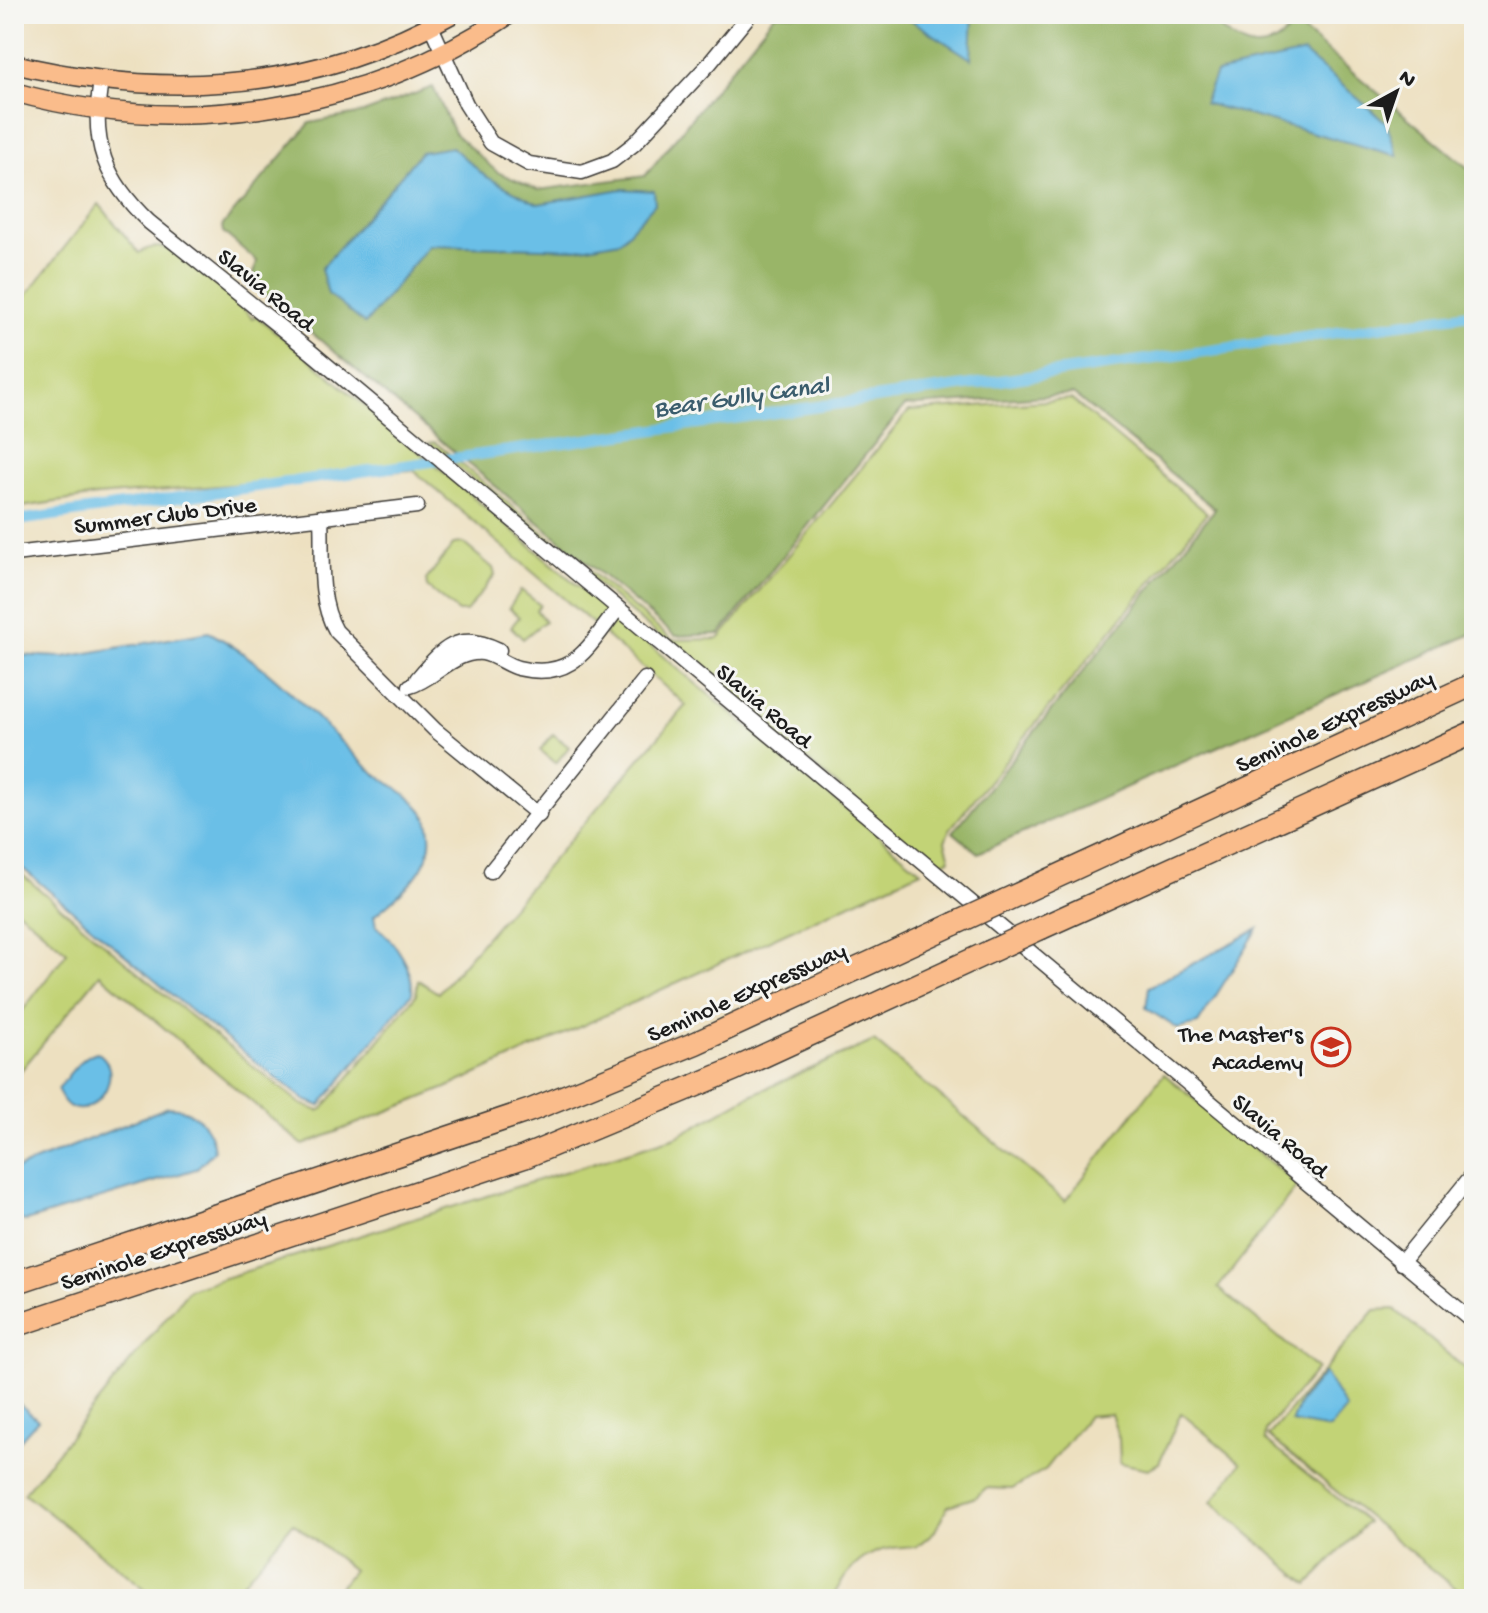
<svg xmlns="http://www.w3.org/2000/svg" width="1488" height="1613" font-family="'Gochi Hand',sans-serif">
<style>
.green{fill:#c2d376;stroke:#6f7849;stroke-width:2}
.forest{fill:#99b567;stroke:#5a6842;stroke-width:2}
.water{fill:#6abfe7;stroke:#436e82;stroke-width:2}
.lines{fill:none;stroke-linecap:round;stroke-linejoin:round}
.canal{stroke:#6abfe7;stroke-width:11}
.minor-casing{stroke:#3b3935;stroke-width:17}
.major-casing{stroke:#3b3935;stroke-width:21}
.highway-casing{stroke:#3b3935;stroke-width:25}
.minor{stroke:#fff;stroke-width:14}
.major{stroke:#fabc8b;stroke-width:18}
.highway{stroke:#fabc8b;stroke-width:22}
.highway-bridge-casing{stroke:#3b3935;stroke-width:25;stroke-linecap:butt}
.highway-bridge{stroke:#fabc8b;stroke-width:22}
.labels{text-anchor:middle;stroke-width:6;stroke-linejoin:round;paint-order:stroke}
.street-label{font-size:24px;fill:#1c1c1c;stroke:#f6f6f2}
.poi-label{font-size:24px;fill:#1c1c1c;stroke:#f6f6f2;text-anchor:end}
.water-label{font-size:26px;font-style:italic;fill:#3b5d6d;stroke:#f6f6f2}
</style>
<rect width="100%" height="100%" fill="#f6f6f2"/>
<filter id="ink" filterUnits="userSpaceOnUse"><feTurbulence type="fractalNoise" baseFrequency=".0125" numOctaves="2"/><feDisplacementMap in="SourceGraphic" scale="16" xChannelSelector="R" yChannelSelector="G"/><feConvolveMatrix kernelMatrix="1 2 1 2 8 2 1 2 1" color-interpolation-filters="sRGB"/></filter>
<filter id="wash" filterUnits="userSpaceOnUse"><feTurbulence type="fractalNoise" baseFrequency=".006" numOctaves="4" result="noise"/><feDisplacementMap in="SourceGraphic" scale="32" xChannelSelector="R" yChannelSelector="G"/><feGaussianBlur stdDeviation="1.8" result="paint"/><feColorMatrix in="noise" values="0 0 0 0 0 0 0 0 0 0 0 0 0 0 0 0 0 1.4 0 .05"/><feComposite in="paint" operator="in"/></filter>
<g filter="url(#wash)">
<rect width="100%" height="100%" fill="#ede0c0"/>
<path class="green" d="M99 204 139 253C146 248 159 245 168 249 188 258 237 301 252 318L256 316 307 357 609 612 597 627 413 470 97 496 14 508V311Z
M1071 399 1207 513 950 829 945 841 950 859 933 866 429 443 435 442 672 640 719 639 909 411Z
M463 543 493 568 495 575 466 612H458L427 587 426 580 454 544Z
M521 590 540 605 536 610 545 621 523 639 511 627 519 617 509 608Z
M617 618 921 871 446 1088 303 1145 100 974 14 1079V1022L67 952 14 907V868L189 1015 301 1104 318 1111 323 1109 416 995 418 980 438 993 686 705 604 634Z
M553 734 569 747 556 763 540 750Z
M874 1041 1065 1201 1164 1074 1298 1185 1218 1288 1317 1369 1266 1430 1265 1440 1367 1522 1308 1585 1212 1502 1241 1463 1181 1413 1159 1463 1148 1469 1120 1463 1119 1439 1111 1414 1088 1416 1046 1469 1012 1489 986 1488 976 1497 948 1506 935 1531 916 1547C873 1544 850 1562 832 1599H330L353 1570 293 1523 229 1599H158L24 1493 189 1289 676 1137 749 1096Z
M1394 1309 1474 1376V1599H1469L1268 1436 1375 1310Z"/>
<path class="forest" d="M775 14H1202C1237 42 1259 67 1295 24L1474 173V633L978 853 953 832 1215 509 1073 394 905 406 720 634 675 636 252 283 257 261 223 232 222 226 310 123 363 113 433 87 454 133 497 172 538 190 645 176Z"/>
<path class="water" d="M902 14H973L971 59Z
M1304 53 1386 122 1398 156 1204 103 1216 73Z
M452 147 485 176 538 204 621 189 654 191 655 204 620 241 577 249 429 245 365 324 328 294 321 269 421 152Z
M209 632C270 664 316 719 366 766 382 781 405 790 419 807 427 815 429 823 430 834 434 869 398 896 374 916L376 926C395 942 414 968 412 993L320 1106 305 1100 192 1012 14 861V655L64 657Z
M1258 929 1198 1024 1178 1029 1146 1008 1149 987Z
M97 1052C135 1077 76 1141 58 1090 67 1076 81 1056 97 1052Z
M168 1107C193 1108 212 1125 214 1151L196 1169 26 1221 14 1219V1170Z
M1324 1373 1346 1409 1329 1429 1291 1422 1300 1402Z
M14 1399 38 1420 14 1447Z"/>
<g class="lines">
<path class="canal" d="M14 521 1474 313"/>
</g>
</g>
<g filter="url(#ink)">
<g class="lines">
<defs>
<path id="minor" d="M431 26 466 104 491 143 529 164 582 172 612 161 634 144 709 64 750 14
M101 82C90 143 105 180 149 222L311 352 1474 1322
M321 517C323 554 317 599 336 631L435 730 539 815
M14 554 417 506
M417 679C443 648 458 630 499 650
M410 686C435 679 454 650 483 653 495 655 506 665 518 668 573 681 587 648 617 610
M491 871 645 679
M1401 1263 1474 1173"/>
<path id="major" d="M14 64C165 100 315 91 452 14
M14 92C182 139 364 112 510 14"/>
<path id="highway" d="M1006 900 1474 684
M1041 928 1474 732
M14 1283 531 1110 696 1043 954 924
M14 1326 524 1157 735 1069 989 952"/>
</defs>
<use href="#minor" class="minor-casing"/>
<use href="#major" class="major-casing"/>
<use href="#highway" class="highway-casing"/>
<use href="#minor" class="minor"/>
<use href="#major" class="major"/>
<use href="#highway" class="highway"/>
<defs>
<path id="highway-bridge" d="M954 924 1006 900
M989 952 1041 928"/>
</defs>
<use href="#highway-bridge" class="highway-bridge-casing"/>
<use href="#highway-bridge" class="highway-bridge"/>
</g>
</g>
<defs>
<symbol id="school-ring" viewBox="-11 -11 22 22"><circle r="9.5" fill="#f6f6f2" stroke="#c8321e" stroke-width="1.5"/><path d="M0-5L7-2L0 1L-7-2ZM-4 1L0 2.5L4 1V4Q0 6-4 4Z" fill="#c8321e"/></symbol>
</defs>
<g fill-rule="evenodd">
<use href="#school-ring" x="1309" y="1025" width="44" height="44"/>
</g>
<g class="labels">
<g class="street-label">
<text transform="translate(267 289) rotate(39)" y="8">Slavia Road</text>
<text transform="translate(165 514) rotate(-7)" y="8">Summer Club Drive</text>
<text transform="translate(765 705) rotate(40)" y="8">Slavia Road</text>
<text transform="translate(1334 720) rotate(-25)" y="8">Seminole Expressway</text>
<text transform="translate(746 991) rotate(-24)" y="8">Seminole Expressway</text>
<text transform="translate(1281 1135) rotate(40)" y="8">Slavia Road</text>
<text transform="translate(163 1249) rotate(-18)" y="8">Seminole Expressway</text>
</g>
<g class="poi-label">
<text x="1303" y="1041">The Master's<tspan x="1303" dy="28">Academy</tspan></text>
</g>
<g class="water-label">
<text transform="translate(741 395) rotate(-8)" y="9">Bear Gully Canal</text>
</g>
</g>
<rect width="1488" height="1613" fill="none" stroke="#f6f6f2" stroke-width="48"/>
<g transform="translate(1396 92) rotate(40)" stroke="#f6f6f2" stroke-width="6" paint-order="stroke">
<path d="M0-6L14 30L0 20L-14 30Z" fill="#1c1c1c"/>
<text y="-12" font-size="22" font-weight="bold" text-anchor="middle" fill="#1c1c1c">N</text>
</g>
</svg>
